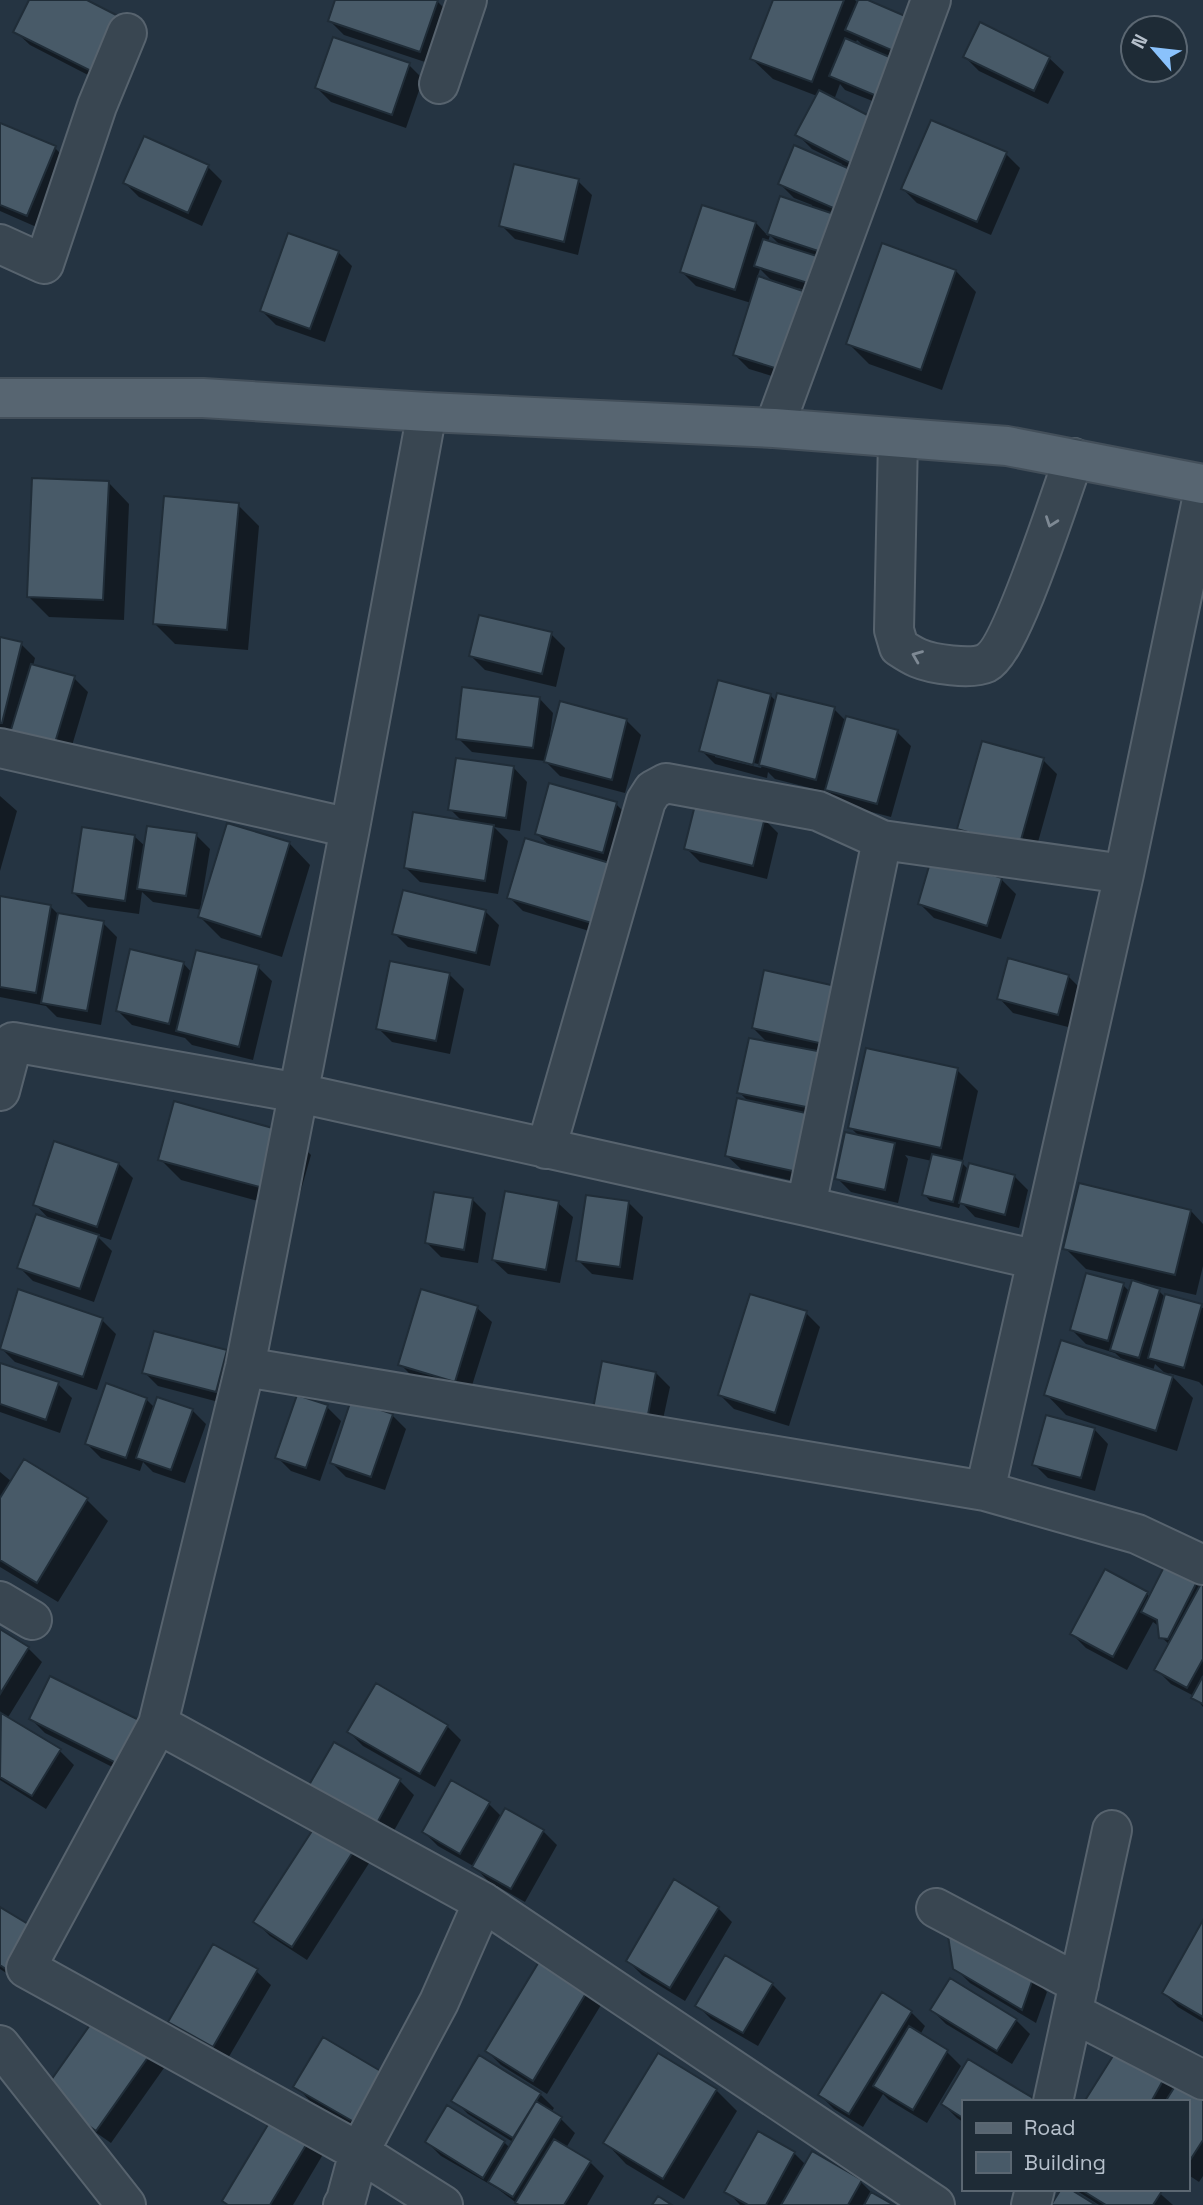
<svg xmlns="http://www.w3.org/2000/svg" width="1203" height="2205" font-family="'Space Grotesk',sans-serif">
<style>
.shadow{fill:#0007;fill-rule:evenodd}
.building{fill:#485a68;stroke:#202d38;stroke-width:2}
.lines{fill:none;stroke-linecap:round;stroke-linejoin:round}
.minor-casing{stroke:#57636e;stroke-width:42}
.major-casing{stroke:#434f5a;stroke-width:42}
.minor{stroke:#394651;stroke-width:38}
.major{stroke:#576571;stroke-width:38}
.oneway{stroke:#7e8994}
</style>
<rect width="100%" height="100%" fill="#253442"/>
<path class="shadow" d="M31 0H83L115 89 30 45 15 31Z
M337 0 437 1 451 15 434 65 344 35 330 21Z
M774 0H855L859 4 860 0H863L911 20 905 114 845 90 840 84 834 100 878 122 828 298 798 288 816 306 792 382 749 369 735 355 751 303 696 286 682 272 756 223 768 236 781 198 811 208 812 205 794 198 780 184 841 167 842 164 812 149 798 135 817 96 773 79 752 59ZM857 40 866 48 855 44ZM770 235 782 247 768 242ZM760 269 774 283 757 278Z
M965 57 1049 58 1064 72 1048 104 979 71Z
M409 65 423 79 406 128 331 102 317 88Z
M0 125 55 148 69 162 41 229 0 211Z
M145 138 208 167 222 181 202 226 139 197 125 183Z
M1006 154 1020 168 991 235 917 203 903 189Z
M578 181 592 195 578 255 515 239 501 225Z
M338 252 352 266 325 342 276 325 262 311Z
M956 271 976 292 942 390 869 364 848 343Z
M109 483 129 504 124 620 49 617 28 596Z
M238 505 259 526 248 650 175 644 154 623Z
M551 634 565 648 556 687 485 670 471 656Z
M0 639 21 644 35 658 33 666 74 678 88 692 68 759 0 732Z
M770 695 777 702 834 709 846 721 897 732 911 746 891 817 841 804 830 793 775 779 768 772 767 778 715 764 701 750ZM715 753 762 765 761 768 715 757Z
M539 698 553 713 550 735 627 721 641 735 625 793 560 776 545 761 472 752 458 738Z
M1043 760 1057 774 1033 860 973 843 959 829Z
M513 767 527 782 520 831 494 827 508 841 498 894 420 882 405 867 463 822 450 809Z
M0 796 17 811 0 871Z
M616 804 630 818 609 937 523 911 509 897 552 848 537 834Z
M764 819 778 833 767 879 700 862 686 848Z
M228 825 290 844 310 865 282 957 221 938 200 917 202 910 153 902 142 892 139 914 88 907 74 893 135 837 146 847 196 835 210 849 201 904 203 905Z
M934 859 1002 880 1016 894 1001 939 934 918 920 904Z
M0 898 51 907 59 915 103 923 117 937 101 1025 57 1017 46 1006 0 997Z
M485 911 499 925 490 966 408 947 394 933Z
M183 963 192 973 258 967 272 981 253 1060 192 1045 185 1038 132 1025 117 1010Z
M449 974 464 989 450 1054 392 1042 378 1028Z
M1068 976 1082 990 1072 1028 1013 1013 999 998Z
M839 988 816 1186 741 1169 726 1155 750 1103 739 1092 769 1044 753 1028Z
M957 1070 978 1091 962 1163 969 1170 1014 1176 1028 1190 1019 1228 975 1217 961 1202 959 1208 930 1201 924 1194 932 1161 905 1155 908 1159 898 1203 851 1192 837 1178 861 1138 850 1127Z
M290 1134 311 1155 295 1211 181 1180 160 1159Z
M119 1164 133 1178 111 1240 96 1235 112 1251 94 1302 33 1281 19 1267 51 1221 35 1204Z
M472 1199 486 1213 478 1263 441 1257 427 1243Z
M558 1203 573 1217 560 1283 508 1274 493 1260Z
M629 1203 643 1217 633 1280 592 1274 578 1260Z
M1191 1211 1203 1224V1266L1196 1295 1143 1283 1142 1286 1159 1291 1166 1298 1203 1308V1386L1199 1382 1169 1373 1193 1398 1177 1451 1066 1415 1046 1394 1125 1362 1115 1353 1086 1344 1072 1330 1123 1285 1130 1292 1134 1280 1086 1269 1065 1248ZM1155 1364 1167 1375 1153 1371Z
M422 1291 477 1308 492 1322 469 1395 414 1378 400 1364Z
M806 1313 820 1327 789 1426 734 1409 720 1395Z
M102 1320 116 1334 97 1390 15 1362 1 1348Z
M226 1352 240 1366 230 1405 158 1386 144 1372Z
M0 1364 58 1384 72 1398 60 1433 0 1412Z
M656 1373 670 1387 660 1433 609 1423Z
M146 1399 155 1408 192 1410 206 1424 185 1483 153 1472 143 1462 140 1471 101 1458 87 1444Z
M327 1407 341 1421 320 1481 291 1471 277 1457Z
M392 1415 406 1429 385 1490 346 1477 332 1463Z
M1094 1429 1108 1444 1095 1491 1048 1478 1034 1464Z
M25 1462 87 1500 108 1521 58 1602 0 1567V1472L12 1482Z
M1203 1579V1707L1194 1696 1171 1684 1157 1670 1170 1645 1161 1637 1160 1627 1153 1622 1127 1670 1086 1648 1072 1634 1147 1594 1150 1597Z
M0 1631 28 1648 42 1662 7 1719 60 1751 74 1765 46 1809 0 1780Z
M51 1679 134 1778 45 1733 31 1719Z
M376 1685 447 1726 461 1740 435 1787 363 1746 349 1732Z
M400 1781 414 1795 391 1836 311 1785Z
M489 1804 502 1817 506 1810 543 1831 557 1845 525 1902 488 1881 475 1867 438 1846 424 1832Z
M322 1819 373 1857 307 1960 270 1936 256 1922Z
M718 1908 732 1922 685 2001 642 1975 628 1961Z
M0 1909 22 1983 0 1969Z
M1203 1924V2022L1178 2007 1164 1993Z
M955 1968 1033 1978 1047 1992 1036 2023 970 1983Z
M256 1971 271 1985 227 2060 184 2035 170 2021Z
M772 1984 786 1998 758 2046 711 2019 697 2005Z
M587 1991 601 2005 547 2094 501 2065 487 2051Z
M932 2010 1016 2020 1030 2034 1012 2064 946 2024Z
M911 2012 925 2026 920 2035 947 2052 961 2066 927 2123 889 2100 883 2094 863 2127 834 2109 820 2095Z
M150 2054 164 2068 111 2143 59 2107Z
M658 2056 716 2090 737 2111 684 2199 626 2164 606 2143Z
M969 2061 1032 2100 1034 2102H963V2122L957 2118 943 2104Z
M388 2077 375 2139 310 2101 296 2086Z
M1164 2079 1175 2089 1203 2102V2176L1199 2182 1187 2174V2102H1086Z
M540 2094 554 2108 551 2113 561 2119 575 2133 566 2148 590 2162 604 2176 587 2205H519L498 2189 441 2156 427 2142H504L510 2148 513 2142 468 2114 454 2100Z
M275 2116 325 2151 293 2205H229Z
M794 2153 806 2165 813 2154 861 2182 875 2196 890 2205H740L727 2191Z
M1074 2189H1155L1173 2205H1099Z"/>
<path class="building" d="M29 0H87L128 21 101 76 13 32Z
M335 0H438L420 52 328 21Z
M773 0H844L812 82 750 59Z
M858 0H868L912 19 898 53 845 30Z
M980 22 1050 57 1034 91 963 57Z
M333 37 410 63 392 115 315 88Z
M845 38 906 64 891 102 829 76Z
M819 90 879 121 856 166 795 135Z
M931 120 1007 152 977 222 901 189Z
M0 123 56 146 27 216 0 205Z
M144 136 209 165 188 213 123 183Z
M794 145 857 172 840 211 778 184Z
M514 164 579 179 564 242 499 226Z
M780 196 843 217 830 255 767 234Z
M702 205 756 222 735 290 680 272Z
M288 233 339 251 310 329 260 311Z
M763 239 823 258 814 285 754 266Z
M882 243 956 270 921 370 846 344Z
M758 276 803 291 778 369 733 355Z
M32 478 109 481 103 600 27 597Z
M164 496 239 503 227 630 153 624Z
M479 615 552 632 542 674 469 656Z
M0 637 22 642 2 723H0Z
M31 664 75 676 54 746 10 733Z
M718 680 771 694 753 765 699 751Z
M462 687 540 697 533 748 456 739Z
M777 693 835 707 816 780 759 765Z
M560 701 627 719 612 780 544 762Z
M846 716 898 730 877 804 825 790Z
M982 741 1044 758 1019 847 957 829Z
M456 758 514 766 506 818 448 810Z
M549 783 617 802 603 853 535 834Z
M696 801 765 817 753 866 684 849Z
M413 812 494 825 485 881 404 868Z
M227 823 290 842 261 937 198 917Z
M147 826 197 833 186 896 137 889Z
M82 827 135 835 125 901 72 893Z
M525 838 613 864 595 924 507 898Z
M932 856 1002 878 987 926 918 904Z
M403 890 486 910 476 953 392 934Z
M0 896 51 905 36 993 0 987Z
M58 913 104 921 87 1011 41 1003Z
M130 949 184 962 169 1024 116 1011Z
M196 950 259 965 239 1047 176 1031Z
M1008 958 1069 975 1058 1015 997 999Z
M390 961 450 973 436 1041 376 1029Z
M764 970 840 987 828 1045 752 1028Z
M749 1038 828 1053 816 1109 737 1093Z
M866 1048 958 1068 941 1148 848 1128Z
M737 1098 815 1115 802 1173 725 1156Z
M174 1101 291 1133 275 1191 158 1160Z
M845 1132 895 1143 885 1190 835 1179Z
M54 1141 119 1163 97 1227 33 1205Z
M932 1154 963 1161 953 1202 922 1195Z
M969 1163 1015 1175 1005 1215 959 1203Z
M1079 1183 1191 1210 1175 1275 1063 1249Z
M505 1191 559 1201 546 1270 492 1260Z
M434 1192 473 1198 464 1250 425 1243Z
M586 1195 629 1201 620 1267 576 1261Z
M36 1214 99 1235 80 1289 17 1268Z
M1086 1273 1124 1283 1108 1341 1070 1330Z
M1132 1280 1160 1289 1139 1358 1110 1350Z
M18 1289 103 1318 83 1377 0 1349Z
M421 1289 478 1306 455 1382 398 1365Z
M750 1294 807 1311 775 1413 718 1395Z
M1165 1294 1202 1304 1184 1368 1148 1358Z
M154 1331 227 1350 216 1392 142 1373Z
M1061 1340 1173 1376 1156 1431 1044 1395Z
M602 1361 656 1372 647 1420 593 1409Z
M0 1363 59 1382 46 1420 0 1404Z
M106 1383 147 1398 126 1458 85 1444Z
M297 1395 328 1405 306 1468 275 1458Z
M157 1397 193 1409 171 1470 136 1458Z
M351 1400 393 1414 371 1477 330 1463Z
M1046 1415 1095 1428 1081 1478 1032 1465Z
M24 1459 88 1498 37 1583 0 1560V1498Z
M1169 1557 1201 1574 1168 1639 1159 1638 1157 1620 1141 1612Z
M1105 1569 1148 1592 1113 1657 1070 1634Z
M1203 1580V1659L1187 1688 1154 1670Z
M0 1629 29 1647 0 1694Z
M50 1676 141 1721 120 1765 29 1719Z
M1203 1676V1704L1191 1698Z
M376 1683 448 1725 420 1774 347 1732Z
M1 1713 61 1749 32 1796 0 1777Z
M334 1742 401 1779 377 1823 309 1785Z
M451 1780 490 1802 460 1854 422 1832Z
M505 1808 544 1830 511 1889 472 1867Z
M321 1817 360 1841 292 1947 253 1922Z
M674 1879 719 1907 670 1988 626 1961Z
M0 1907 33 1927 7 1970 0 1965Z
M1203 1920V2017L1162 1993Z
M947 1929 1034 1976 1022 2010 953 1969Z
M213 1944 258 1969 213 2047 168 2022Z
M725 1955 773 1983 743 2033 695 2006Z
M540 1960 588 1990 533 2081 485 2051Z
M950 1978 1017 2019 997 2051 930 2010Z
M882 1992 912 2011 849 2114 818 2095Z
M97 2015 151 2053 96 2131 42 2093Z
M909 2026 948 2050 913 2110 873 2086Z
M323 2037 389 2076 361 2126 293 2087Z
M1118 2048 1165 2077 1151 2102H1084Z
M658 2053 717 2089 663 2179 603 2143Z
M479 2055 541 2093 513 2138 451 2101Z
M968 2059 1033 2098 1031 2102H963V2118L941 2104Z
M1177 2083 1203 2099V2140L1187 2165V2102H1165Z
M536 2101 562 2117 513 2197 488 2182Z
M447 2105 505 2141 483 2178 425 2142Z
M275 2113 312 2135 270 2205H228L222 2201Z
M758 2131 795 2152 766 2205H748L724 2192Z
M554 2139 591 2161 564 2205H519L515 2203Z
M812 2151 862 2180 848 2205H781Z
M1061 2189H1070L1096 2205H1051Z
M1080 2189H1158L1162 2191 1153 2205H1106Z
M871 2192 894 2205H864Z
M658 2196 672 2205H652Z"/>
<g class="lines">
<defs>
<path id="minor" d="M439 84 467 0
M0 244 44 264 97 106 127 33
M774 428 931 0
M898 439 894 630 899 647C905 651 911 655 918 658 932 664 971 670 986 663 1012 650 1061 492 1074 458
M0 748 350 828
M0 1091 13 1042 299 1093 806 1206 1037 1260
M546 1149 646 801 653 790 666 783 818 811 882 840 1124 874
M806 1206 882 840
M245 1367 985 1491 1124 874 1203 495
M985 1491 1137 1534 1203 1565
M0 1601 32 1620
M158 1724 245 1367 350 828 427 412
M483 1902 439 2002 359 2152 26 1968 158 1724 483 1902 935 2205
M936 1908 1079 1984
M1073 2013 1203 2080
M0 2045 126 2205
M1053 2102 1112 1830
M343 2205 346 2200 359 2152 443 2205
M1031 2205 1035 2189"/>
<path id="major" d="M0 398H203L427 412 774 428 1007 446 1203 484"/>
</defs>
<use href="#minor" class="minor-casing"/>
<use href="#major" class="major-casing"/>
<use href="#minor" class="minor"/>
<use href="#major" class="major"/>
</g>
<defs><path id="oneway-chevron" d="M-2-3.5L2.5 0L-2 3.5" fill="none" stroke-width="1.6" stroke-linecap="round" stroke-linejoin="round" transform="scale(1.75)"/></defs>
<g class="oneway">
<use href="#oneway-chevron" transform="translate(1051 522) rotate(110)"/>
<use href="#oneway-chevron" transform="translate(917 656) rotate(-158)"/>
</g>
<rect x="962" y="2100" width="228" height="91" fill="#1e2b36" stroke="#5b6772" stroke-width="2"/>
<rect x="976" y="2123" width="35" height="10" fill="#576571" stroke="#5b6772" stroke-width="2"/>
<text x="1024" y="2135" font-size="21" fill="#b6c0cb">Road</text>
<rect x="976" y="2152" width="35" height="21" fill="#485a68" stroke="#5b6772" stroke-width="2"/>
<text x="1024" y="2170" font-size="21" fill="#b6c0cb">Building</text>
<g transform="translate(1154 49) rotate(298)"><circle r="33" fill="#1e2b36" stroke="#5b6772" stroke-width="2"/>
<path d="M0-5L12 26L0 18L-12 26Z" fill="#8ac2fc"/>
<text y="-10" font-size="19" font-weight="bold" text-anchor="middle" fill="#b6c0cb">N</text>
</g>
</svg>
